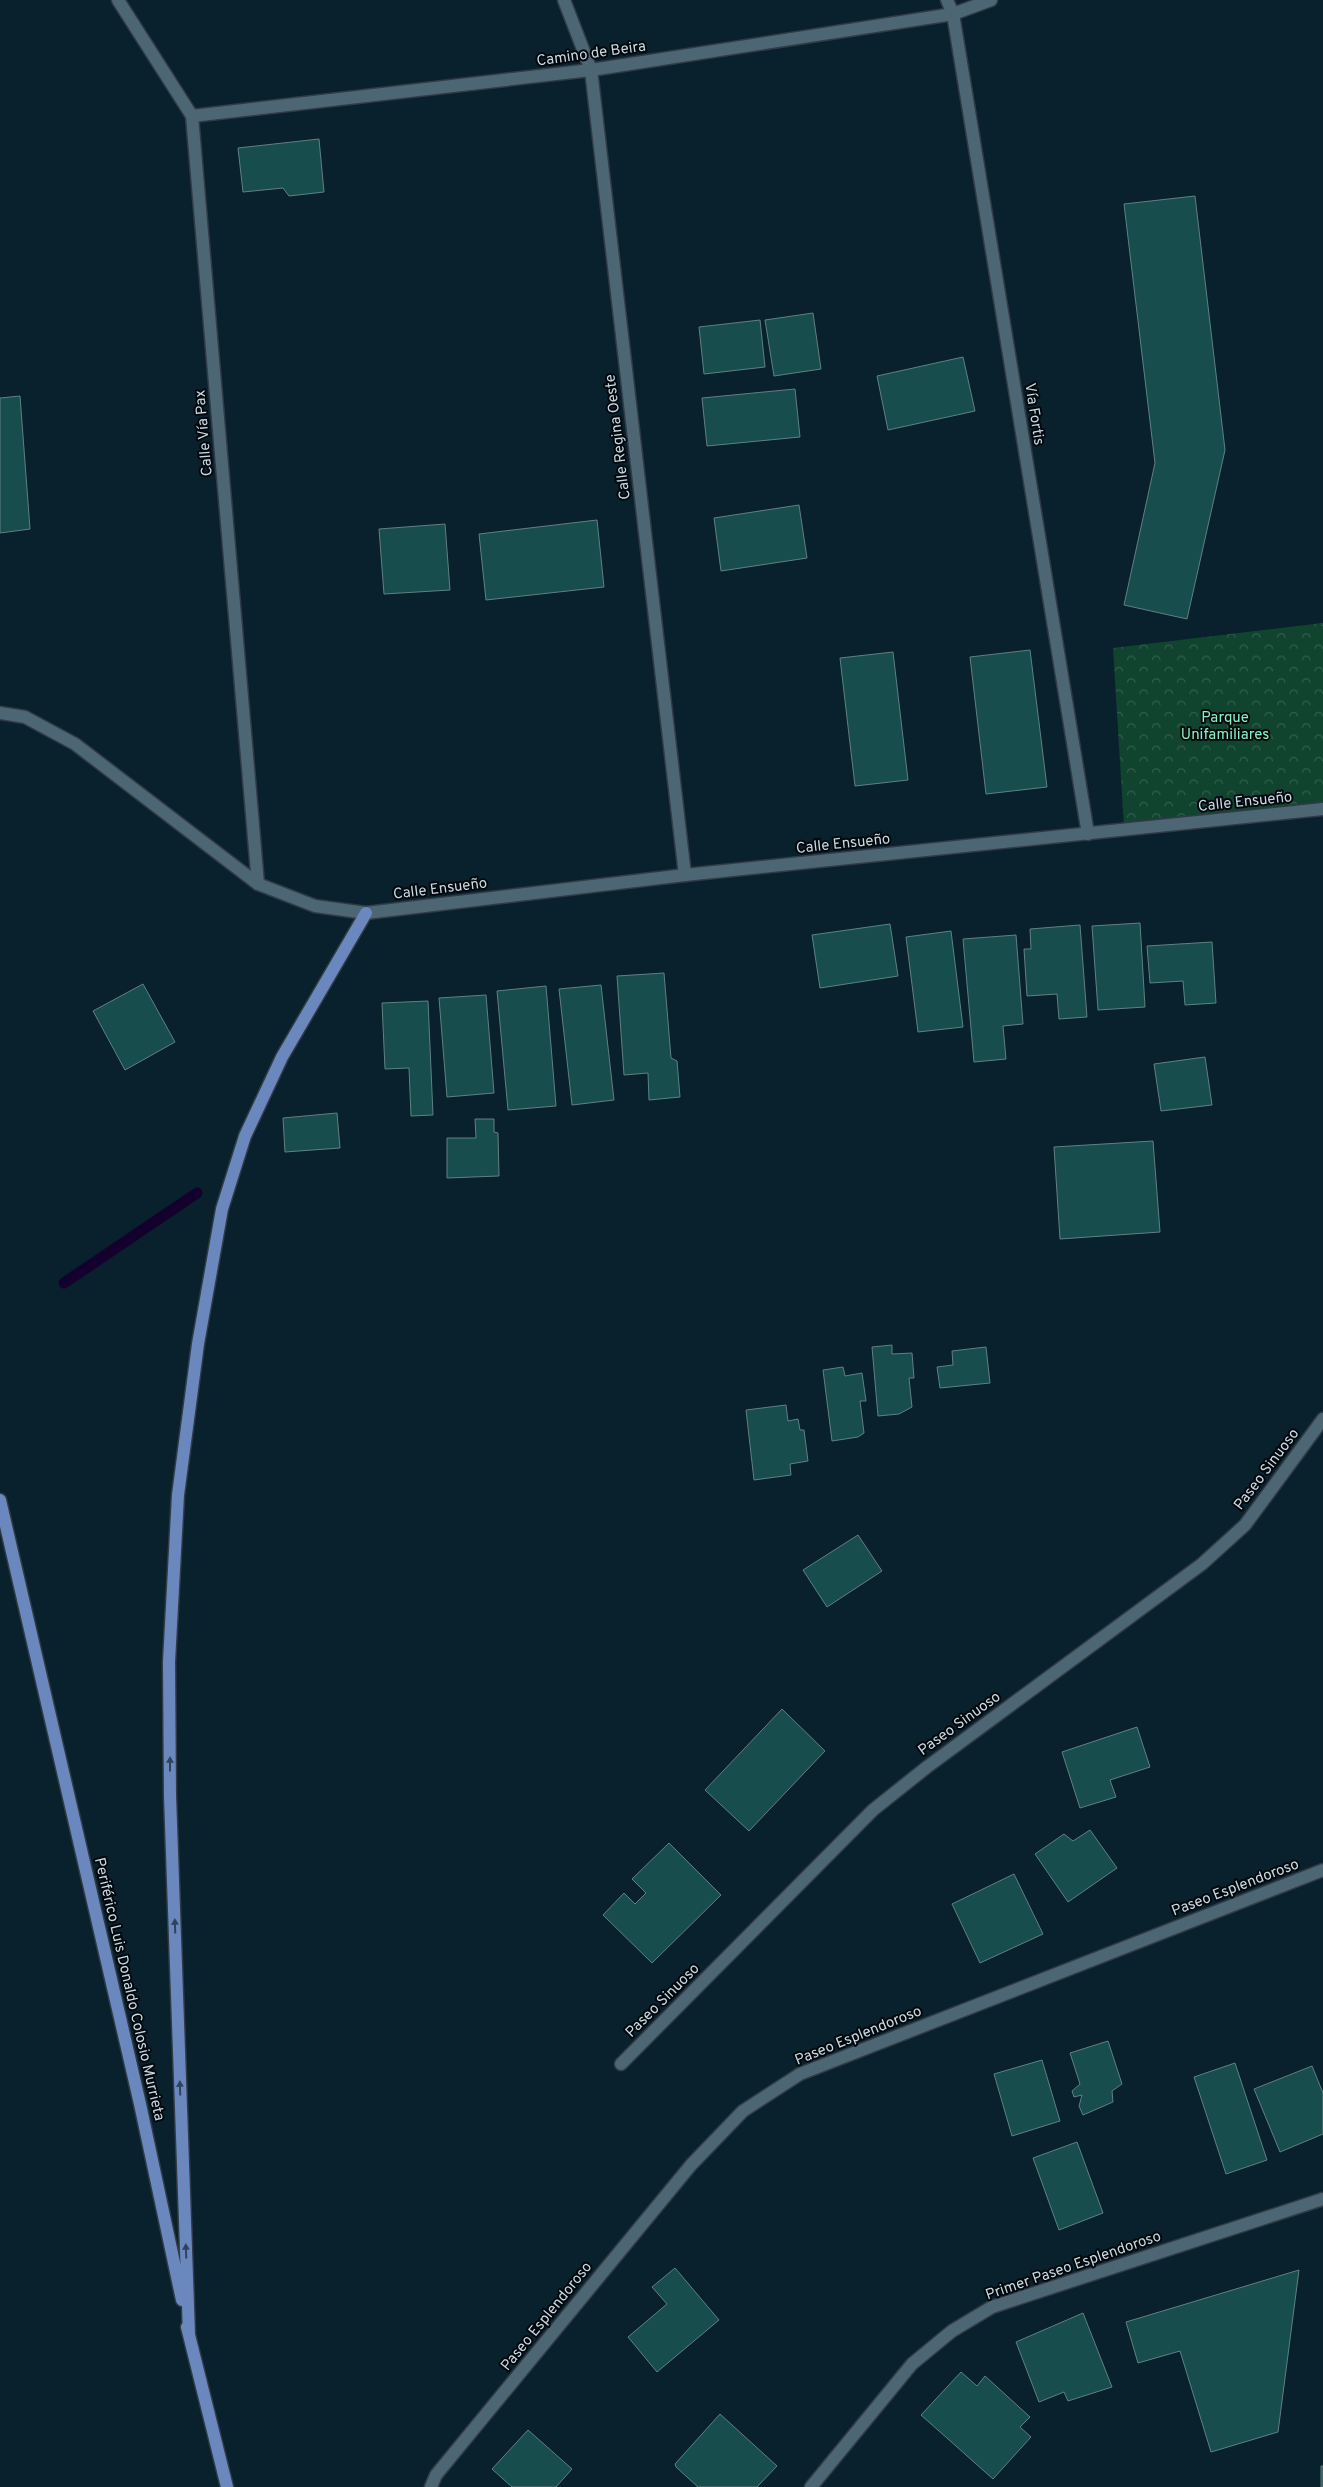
<svg xmlns="http://www.w3.org/2000/svg" width="1323" height="2487" font-family="Overpass,sans-serif">
<style>
.park{fill:url(#park-crowns)}
.lines{fill:none;stroke-linecap:round;stroke-linejoin:round}
.stream{stroke:#14002c;stroke-width:11}
.building{fill:#184d4e;stroke:#608181}
.minor-casing{stroke:#303b45;stroke-width:15}
.tertiary-casing{stroke:#303b45;stroke-width:15}
.primary-casing{stroke:#303b45;stroke-width:15}
.minor{stroke:#4d6674;stroke-width:12}
.tertiary{stroke:#4d6674;stroke-width:12}
.primary{stroke:#6a88be;stroke-width:12}
.oneway{fill:#31425d}
.labels{text-anchor:middle;stroke-width:4;stroke-linejoin:round;paint-order:stroke}
.street-label{font-size:15px;fill:#cad8df;stroke:#02090e}
.park-label{font-size:15px;fill:#89f1bf;stroke:#02090e}
</style>
<defs>
<pattern id="park-crowns" width="20" height="18" patternUnits="userSpaceOnUse" patternTransform="scale(1.25)"><rect width="20" height="18" fill="#11442f"/><path d="M2 6a3 3 0 1 1 6 0M12 15a3 3 0 1 1 6 0" fill="none" stroke="#325e4d"/></pattern>
</defs>
<rect width="100%" height="100%" fill="#08212c"/>
<path class="park" d="M1323 623V807L1124 827 1113 648Z"/>
<g class="lines">
<path class="stream" d="M64 1283 197 1193"/>
</g>
<path class="building" d="M319 139 324 192 289 196 283 188 243 192 238 148Z
M1195 196 1225 450 1187 619 1124 605 1155 463 1124 204Z
M813 313 821 369 774 376 765 320Z
M760 320 765 367 704 374 699 327Z
M963 357 975 411 888 430 877 376Z
M795 389 800 437 707 446 702 398Z
M20 396 30 529 0 533V398Z
M799 505 807 558 721 571 714 518Z
M597 520 604 587 486 600 479 534Z
M445 524 450 590 384 594 379 529Z
M1030 650 1047 787 986 794 970 657Z
M893 652 908 780 855 786 840 658Z
M1140 923 1145 1007 1098 1010 1092 926Z
M890 924 898 976 820 988 812 935Z
M1080 925 1087 1017 1059 1019 1057 994 1027 996 1024 949H1031L1030 929Z
M951 931 963 1027 918 1032 906 937Z
M1016 935 1023 1024 1003 1026 1006 1059 974 1062 963 939Z
M1212 942 1216 1003 1185 1005 1183 981 1150 983 1147 946Z
M664 973 671 1058 677 1061 680 1097 649 1100 648 1073 624 1075 617 976Z
M143 984 175 1042 125 1070 93 1011Z
M601 985 614 1100 572 1105 559 989Z
M546 986 556 1106 508 1110 497 991Z
M486 995 494 1093 447 1097 439 998Z
M428 1001 433 1115 411 1116 409 1068 385 1069 382 1003Z
M1205 1057 1212 1105 1161 1111 1154 1064Z
M337 1113 340 1148 285 1152 283 1118Z
M475 1119H494V1132L498 1133 499 1176 447 1178V1138H476Z
M1153 1141 1160 1232 1060 1239 1054 1147Z
M892 1345V1354L912 1353 914 1378H909L912 1407 899 1414 878 1416 872 1347Z
M986 1347 990 1383 940 1388 937 1367 953 1365 952 1351Z
M843 1367 845 1376 862 1373 866 1401H860L864 1433 858 1437 832 1441 823 1370Z
M786 1405 788 1421 798 1419 800 1430H804L808 1461 790 1464 791 1475 754 1480 746 1410Z
M858 1535 882 1571 827 1607 803 1570Z
M782 1709 825 1751 749 1831 705 1790Z
M1137 1727 1150 1767 1110 1780 1116 1797 1080 1808 1062 1752Z
M1090 1830 1117 1868 1068 1902 1035 1854 1064 1834 1073 1841Z
M669 1843 721 1895 652 1963 603 1915 624 1893 635 1904 646 1893 632 1879Z
M1014 1874 1043 1934 980 1963 952 1904Z
M1108 2041 1122 2084 1112 2091 1113 2102 1083 2115 1079 2106 1082 2095 1074 2097 1072 2091 1080 2084 1070 2053Z
M1042 2060 1060 2121 1012 2136 994 2074Z
M1235 2063 1267 2160 1226 2174 1194 2077Z
M1312 2066 1323 2093V2134L1280 2152 1254 2089Z
M1077 2142 1103 2213 1059 2230 1033 2158Z
M675 2268 719 2320 657 2372 628 2337 667 2304 652 2287Z
M1299 2270 1278 2432 1211 2452 1180 2351 1138 2363 1126 2322Z
M1083 2313 1112 2387 1068 2401 1064 2392 1039 2402 1016 2342Z
M961 2372 977 2386 985 2376 1030 2417 1020 2427 1031 2437 993 2479 921 2415Z
M720 2414 777 2466 757 2487H698L676 2467 675 2464Z
M528 2430 572 2469 556 2487H512L492 2469Z
M1321 2466H1323V2487H1321Z"/>
<g class="lines">
<defs>
<path id="minor" d="M118 0 192 116 258 884
M564 0 591 70 685 875
M947 0 953 14 1088 834
M192 116 591 70 953 14 991 0
M621 2064 873 1810 927 1767 1202 1564 1245 1525 1323 1419
M431 2487 436 2475 691 2165 743 2111 800 2074 1323 1870
M811 2487 912 2364 952 2331 992 2307 1323 2199"/>
<path id="tertiary" d="M0 713 25 717 75 744 258 884 315 906 366 913 685 875 1323 809"/>
<path id="primary" d="M0 1500 140 2104 182 2300
M187 2327 227 2487
M189 2334 170 1796 169 1662 178 1495 198 1344 222 1209 245 1136 282 1057 366 913"/>
</defs>
<use href="#minor" class="minor-casing"/>
<use href="#tertiary" class="tertiary-casing"/>
<use href="#primary" class="primary-casing"/>
<use href="#minor" class="minor"/>
<use href="#tertiary" class="tertiary"/>
<use href="#primary" class="primary"/>
</g>
<defs><path id="oneway-solid" d="M-6-.8H1V-3.2L6.5 0L1 3.2V.8H-6Z" transform="scale(1.25)"/></defs>
<g class="oneway">
<use href="#oneway-solid" transform="translate(170 1764) rotate(-90)"/>
<use href="#oneway-solid" transform="translate(175 1926) rotate(-92)"/>
<use href="#oneway-solid" transform="translate(180 2088) rotate(-92)"/>
<use href="#oneway-solid" transform="translate(186 2251) rotate(-92)"/>
</g>
<g class="labels">
<g class="street-label">
<text transform="translate(591 53) rotate(-8)" y="5">Camino de Beira</text>
<text transform="translate(1035 414) rotate(81)" y="5">Vía Fortis</text>
<text transform="translate(203 433) rotate(-95)" y="5">Calle Vía Pax</text>
<text transform="translate(617 437) rotate(-97)" y="5">Calle Regina Oeste</text>
<text transform="translate(1245 801) rotate(-6)" y="5">Calle Ensueño</text>
<text transform="translate(843 843) rotate(-6)" y="5">Calle Ensueño</text>
<text transform="translate(440 888) rotate(-7)" y="5">Calle Ensueño</text>
<text transform="translate(1266 1469) rotate(-53)" y="5">Paseo Sinuoso</text>
<text transform="translate(959 1723) rotate(-36)" y="5">Paseo Sinuoso</text>
<text transform="translate(1235 1887) rotate(-21)" y="5">Paseo Esplendoroso</text>
<text transform="translate(130 1989) rotate(77)" y="5">Periférico Luis Donaldo Colosio Murrieta</text>
<text transform="translate(662 2000) rotate(-45)" y="5">Paseo Sinuoso</text>
<text transform="translate(858 2035) rotate(-22)" y="5">Paseo Esplendoroso</text>
<text transform="translate(1073 2265) rotate(-19)" y="5">Primer Paseo Esplendoroso</text>
<text transform="translate(546 2316) rotate(-51)" y="5">Paseo Esplendoroso</text>
</g>
<g class="park-label">
<text x="1225" y="722">Parque<tspan x="1225" dy="17">Unifamiliares</tspan></text>
</g>
</g>
</svg>
